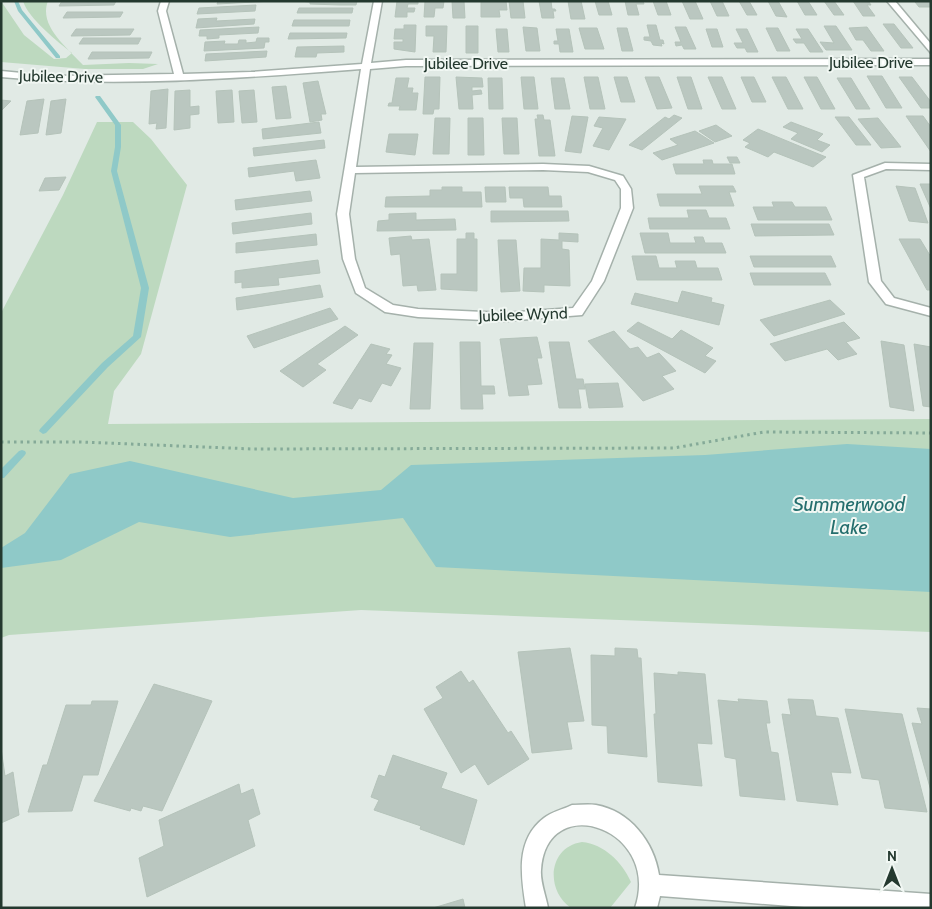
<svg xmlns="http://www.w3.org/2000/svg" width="932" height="909" font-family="Cabin,sans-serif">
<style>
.green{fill:#bdd9bf}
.water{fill:#8fc9c8}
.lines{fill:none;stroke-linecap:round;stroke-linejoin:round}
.stream{fill:#8fc9c8;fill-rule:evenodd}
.building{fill:#bac7c0;stroke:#b5c3ba}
.street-casing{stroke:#a5b1ab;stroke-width:3}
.path{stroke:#85aa98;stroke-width:3;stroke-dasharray:2.5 4;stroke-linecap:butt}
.street{fill:#fff;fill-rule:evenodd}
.labels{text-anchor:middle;stroke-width:4;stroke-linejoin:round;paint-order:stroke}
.far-street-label{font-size:16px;fill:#24392f;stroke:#f1f7f3}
.water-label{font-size:20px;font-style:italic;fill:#246e6d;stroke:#f1f7f3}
</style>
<rect width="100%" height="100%" fill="#e1eae5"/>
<path class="green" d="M1 1 24 35 54 59 66 58 72 53C58 42 28 18 23 1H48C38 26 68 48 83 65L129 63 158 64 143 69H85L1 62Z
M97 122H133L151 139 187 185 141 354 114 391 108 424 931 419V632L361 610 9 635 1 638V313L63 195Z
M582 842C604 844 622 862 631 882L610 908H571C545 890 548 847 582 842Z"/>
<path class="water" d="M847 444 931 449V592L436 567 403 518 230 537 139 522 61 560 1 568V548L25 533 70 474 130 461 293 498 381 490 411 465 705 455Z"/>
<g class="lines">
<path class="stream" d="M14 1H18L22 10 60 56V58H56L18 11Z
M96 96H100L121 125V147L117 171 149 288 141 337 108 367 46 433 43 434 39 431 40 429 102 363 133 336 141 288 111 171 115 147V125L95 97Z
M22 450 25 451 26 453 25 455 4 478H1V469L19 451Z"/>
</g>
<path class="building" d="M62 1H116L114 5 59 6Z
M218 1H273L217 4Z
M299 1H357L356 5H340L310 4V2Z
M397 1H418V4H408L407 8H415L414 12H407V17H395Z
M425 1H444L443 8H435L434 17H424Z
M452 1H464L465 18H453Z
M481 1H506L507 10H499L500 17H481Z
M509 1H523L525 18H511Z
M539 1H551L552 9H555L556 11H553L554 18H542Z
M568 1H581L585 19H571Z
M595 1H608L612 15H599Z
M625 1H643L644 4H636L639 15H628Z
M653 1H666L671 15H658Z
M682 1H695L703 19H690Z
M710 1H722L729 16H717Z
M739 1H749L757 15H747Z
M768 1H778L787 17 776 16Z
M797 1H821H808L817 15H805Z
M824 1H834L844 15H834Z
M853 1 869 2 871 5H867L875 16H863Z
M920 1H931V7H919L915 2Z
M256 5 255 11 197 14 199 8Z
M299 8H353L352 13H297Z
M67 12H123L120 17 63 18Z
M217 18 216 21 255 19 254 24 196 28 198 19Z
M294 20H350L349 26H292Z
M883 24H894L913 48H901Z
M404 25H416L415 52 394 49V42H403V39H394L395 29H404Z
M647 25H656L660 40H663L664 44 661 43 662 46 653 45 651 41 644 40V37H650Z
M426 26H447L446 52H433L434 36H426Z
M466 26H478V53H466Z
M824 26H836L852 50H826L820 42 834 43Z
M259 27 258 33 219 35V38L207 39V36H199L200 30Z
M523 27 537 28 540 51H526Z
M675 27H686L696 49H684L682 45 676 46 675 42H681Z
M867 27 884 51H871L863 40H856L849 28Z
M579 28H597L604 49H585Z
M617 28H627L633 51H622Z
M766 28H778L790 51H777Z
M76 29H134L130 35 71 36Z
M496 29H507L509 52H498Z
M556 29H569L573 52H560L559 44H554V41H558Z
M706 29H717L723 47H712Z
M736 29H747L758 52H747L745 48H737L734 43H743Z
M796 29H808L823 52H810L804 43H796L793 39H802Z
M290 33H347L346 38 288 39Z
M83 38H141L138 44H79Z
M257 38H269V42H265L264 48 204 51 205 42 225 41 224 44H238L239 40H246V43L256 42Z
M344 46V52L317 53 316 57H295L297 47Z
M267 51 266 57 205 61 206 54Z
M92 52H152L149 58 88 59Z
M867 76H882L902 108H886Z
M425 77H440L439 109H434L433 114H423Z
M456 77 482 78 483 87H472V91L481 90 482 94 472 95 473 109H459Z
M521 77H534L538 109H524Z
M584 77H598L605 109H590Z
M614 77H627L635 102H621Z
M645 77H659L672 108 657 109Z
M677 77H691L702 109H688Z
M708 77H722L736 109H722Z
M741 77H754L766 102H752Z
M772 77H786L803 109H788Z
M804 77H817L835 109H821Z
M899 77H912L931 102V108H921Z
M396 78H409L407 88H413L412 93H418L416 110H399L400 106H388L389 103H392Z
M488 78H502L503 109H489Z
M551 78H564L570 109H555Z
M837 78H851L870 109H856Z
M318 81 326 114H321L322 120 310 122 303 83Z
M286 86 291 118 276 119 272 87Z
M168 89 166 128 156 129 157 123 149 124 151 91Z
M190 90V107L199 106V114L190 115V128L174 130 175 91Z
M232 90 234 122 218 123 216 91Z
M254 90 257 122 242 123 239 91Z
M44 99 38 133 20 135 27 101Z
M66 99 61 133 46 135 51 101Z
M1 100 11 101 1 111Z
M537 115H543L544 120H550L555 156H539L535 119H538Z
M674 115 682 118 642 150 629 145 665 117 669 119Z
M572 116 588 117 581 153 565 151Z
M906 116H923L931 127V152Z
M599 117 626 119 609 150 593 146 603 128 594 126Z
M835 117H849L871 145H856Z
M435 118H450L449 154H433Z
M468 118H483L484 155H468Z
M502 118H517L519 154H504Z
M878 118 901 147 881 148 858 119Z
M319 122 321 133 263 139 262 129Z
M791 122 823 134 817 140 830 145 822 152 791 139 798 133 783 127Z
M716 125 732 136 715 142 699 131Z
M758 129 804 148 826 157 813 167 774 152 768 157 745 147 750 143 743 140Z
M695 131 714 143 662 160 653 153 678 145 670 139Z
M389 134H418L415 155 386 152Z
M324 140 325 148 254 156 253 148Z
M727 157H737L740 163H730Z
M316 160 320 178 296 181 294 171 249 177 248 168Z
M703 160H712L713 164H732L735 174H676L673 164H704Z
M66 177 59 190 39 191 45 178Z
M920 184H931V209Z
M699 186H733L736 192H729L734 206H660L657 194H702Z
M896 186 915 188 928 223 909 221Z
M442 187H462V192H481L482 207H385L386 197 430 196V190H442Z
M485 187H505L506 202H486Z
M509 187H548L549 196H561L562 207H524L523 198H510Z
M310 191 312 201 236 210 235 200Z
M772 202H792L795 207H826L832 220H758L753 207H774Z
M687 210H706L709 218H726L730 229H650L648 218H689Z
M491 211H568L569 221 491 222Z
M311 213 312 224 233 234 232 223Z
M416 213V220L455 219 456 230 377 231 378 221 389 220V214Z
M751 224H829L834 235 755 236Z
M466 233H474V239H477V291L441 289V274H457V239H466Z
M559 233 578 234V242L562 241V249L569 250 570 286 544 285V292L523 291 524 268H541V239L559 240Z
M640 233H668L670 243H696L694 237H703L705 243H722L726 253H645Z
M316 234 317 245 236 253V243Z
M411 236 412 240 429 239 436 290 418 291 417 285 403 286 400 254 391 255 389 238Z
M899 239H920L931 257V290H927Z
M498 240H516L520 291 501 292Z
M632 256H656L659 268H677L675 261H695L697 268H718L722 280H637Z
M750 256H831L836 267H754Z
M318 260 320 273 278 278 279 285 242 288V282L235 283V271Z
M750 273H825L831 285H754Z
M320 285 323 297 237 310 236 298Z
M682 291 712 298 711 302 724 305 719 325 631 304 635 293 678 303Z
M830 300 845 314 774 336 760 320Z
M330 308 338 319 254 348 247 336Z
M638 322 672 339 681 330 713 348 705 356 716 361 705 373 627 331Z
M844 322 860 338 846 342 857 354 838 360 827 349 785 361 770 344Z
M345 326 358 335 317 364 326 370 303 387 280 371Z
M614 331 630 349 638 347 647 358 659 353 676 371 662 376 674 389 643 401 588 341Z
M537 337 542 358H537L542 384 527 385 529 395 509 396 500 339Z
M881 341 904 345 914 411 890 407Z
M460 342H480L481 386H494L495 394H482L483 409H461Z
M549 342H569L576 379H583L585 389H578L581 408H559Z
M414 343H433L430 409H410Z
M371 344 390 349 386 354 392 355 386 364 401 368 391 386 382 383 371 402 359 398 352 409 333 403Z
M914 344 931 347V407L923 406Z
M618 383 623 407 589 408 585 384Z
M570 648 584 721 567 722 572 749 532 753 518 652Z
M615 648 637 649 638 658H641L647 757 608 753 607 726 592 725 591 655 615 656Z
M461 671 469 683 473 680 508 733 511 731 529 759 488 785 475 764 461 773 424 709 443 698 436 687Z
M678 672 705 674 712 744 697 743 702 786 658 782 654 714H656L654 673 678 675Z
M154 684 212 701 162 811 143 806 141 811 131 808 130 811 94 801Z
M738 699 767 701 770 723H766L771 752 778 753 785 800 740 796 736 759 725 757 718 700 739 702Z
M788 699 813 700 816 716 838 718 851 773 831 772 838 805 797 801 782 714 791 715Z
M92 701H118L98 775H83L72 811 28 812 43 765H47L66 705H91Z
M917 708 931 709V791L912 723 922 724Z
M845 709 902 714 927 812 885 808 879 780 862 778Z
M1 748 5 776 13 772 19 815 1 823Z
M393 755 447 773 441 788 477 800 464 845 420 829 421 826 374 810 379 800 371 797 379 775 385 777Z
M239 784 241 794 253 789 260 814 248 820 255 846 147 897 139 858 164 846 159 820Z
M463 899 465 908H433Z"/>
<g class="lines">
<defs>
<path id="street" d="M161 1H169L166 11 183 74 251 72 362 64 374 1H382L371 63 406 60 931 59V65L406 66 370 69 356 167 543 164 589 166 623 176 631 189 633 208 604 281 582 315 506 321 418 317 385 312 356 293 343 259 337 214 361 69C243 78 119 88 1 77V71L53 76 174 74 158 11ZM543 170 588 172 615 180 621 189V208L592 281 573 308 506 313 418 309 393 305 365 288 355 259 349 214 355 173Z
M887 1H895L931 44V53Z
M885 163 931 164V170L886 169 864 177 881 281 894 298 931 308V316L886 304 869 282 853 175Z
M572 805C580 805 588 804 596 805 630 811 654 842 659 875L931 894V908H817L660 896 657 908H635C662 828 546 789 541 870 540 882 546 896 548 908H526C521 877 515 840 544 818 551 812 564 809 572 805Z"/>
</defs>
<use href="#street" class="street-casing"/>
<path class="path" d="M1 442H81L253 449 674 448 764 432 931 433"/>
<use href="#street" class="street"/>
</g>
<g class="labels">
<g class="far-street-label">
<text x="871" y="68">Jubilee Drive</text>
<text x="466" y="69">Jubilee Drive</text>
<text transform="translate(61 76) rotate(1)" y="6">Jubilee Drive</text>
<text transform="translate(523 314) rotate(-2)" y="6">Jubilee Wynd</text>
</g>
<g class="water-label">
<text x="849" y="511">Summerwood<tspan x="849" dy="23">Lake</tspan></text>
</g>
</g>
<rect width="932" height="909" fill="none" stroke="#24392f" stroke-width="5"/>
<g transform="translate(892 869)" stroke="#f1f7f3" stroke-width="4" paint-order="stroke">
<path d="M0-4L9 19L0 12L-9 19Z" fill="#24392f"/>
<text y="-8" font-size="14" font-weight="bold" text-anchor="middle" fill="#24392f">N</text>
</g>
</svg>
